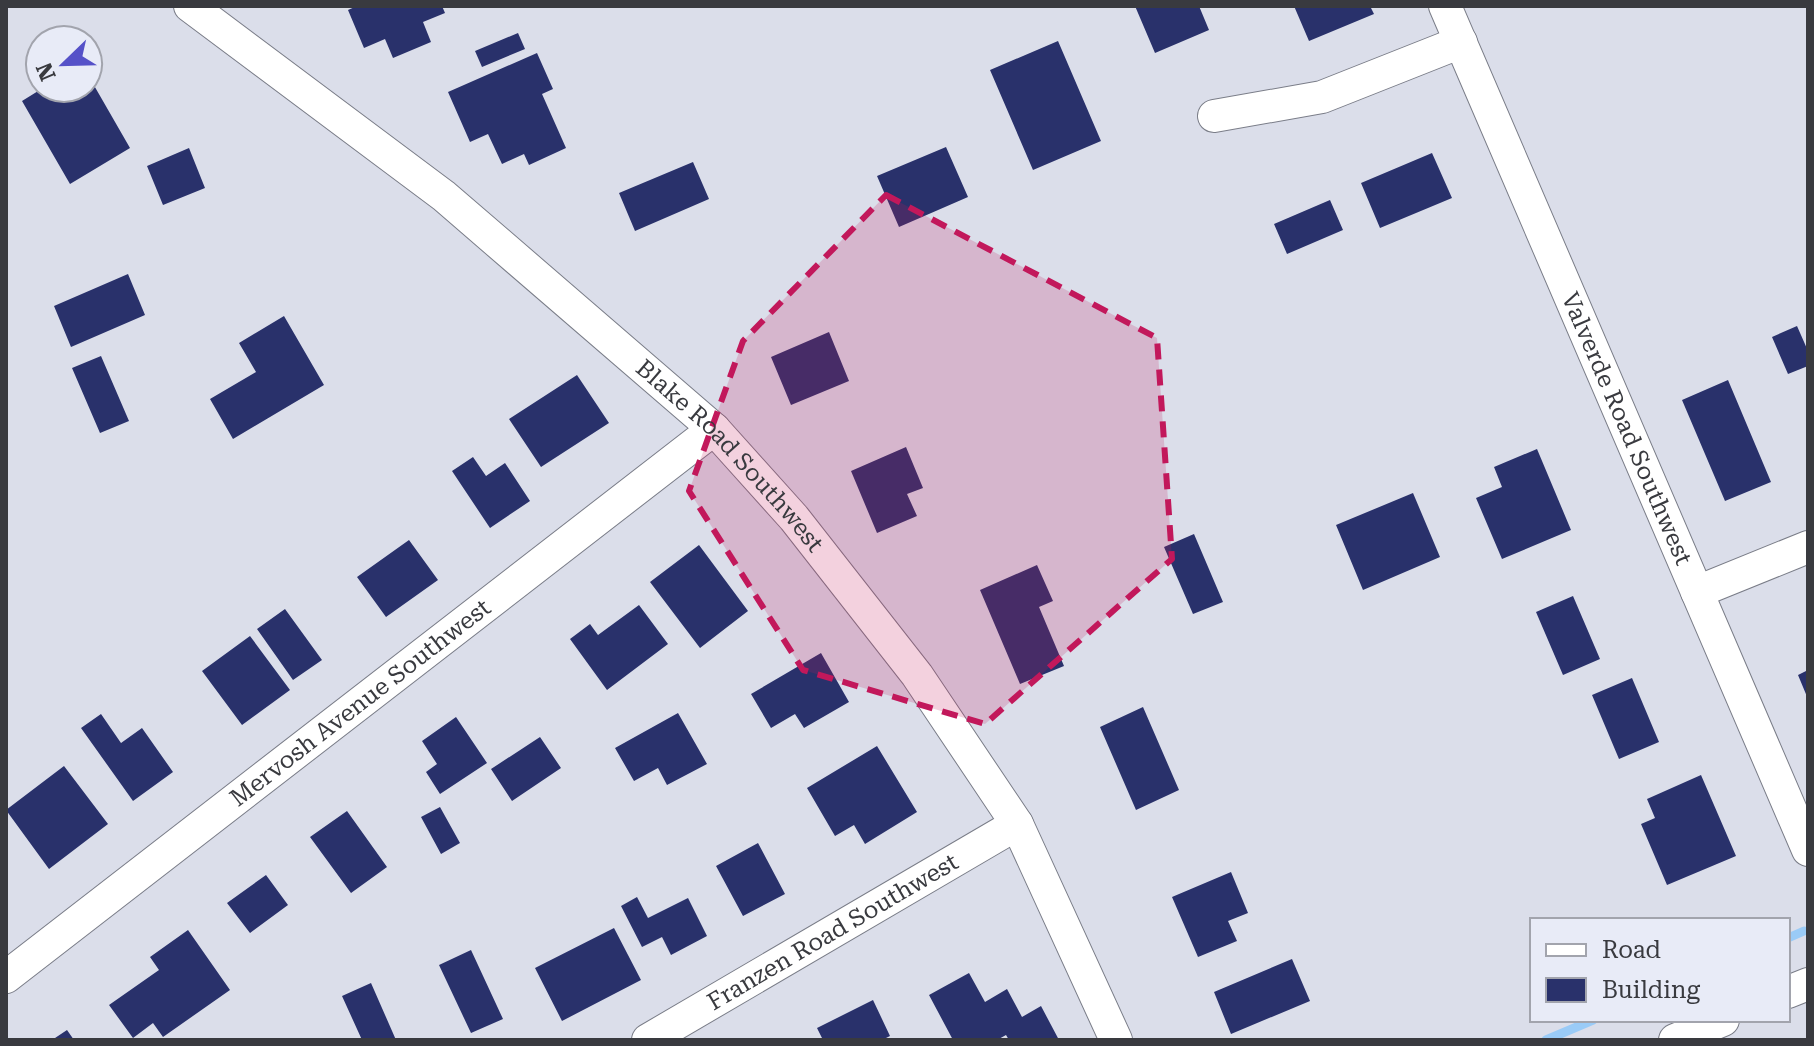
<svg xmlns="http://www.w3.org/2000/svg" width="1814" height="1046" font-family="'Roboto Serif',serif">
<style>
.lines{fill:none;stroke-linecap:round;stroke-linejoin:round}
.stream{stroke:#9acbf7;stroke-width:9}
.building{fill:#29316b}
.minor-casing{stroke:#7a7d88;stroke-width:34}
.minor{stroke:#fff;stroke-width:32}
.marked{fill:#c2185b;fill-opacity:0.2;stroke:#c2185b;stroke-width:6;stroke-dasharray:16 10;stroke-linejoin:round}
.labels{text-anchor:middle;stroke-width:8;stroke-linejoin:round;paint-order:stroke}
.street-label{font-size:24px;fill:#393a3f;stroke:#e8ebf7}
</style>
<rect width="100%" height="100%" fill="#dbdeea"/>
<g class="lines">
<path class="stream" d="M1788 938 1804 931
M1546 1040 1593 1020"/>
</g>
<path class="building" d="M357 6H442L445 13 423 22 431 42 393 58 385 39 364 48 348 10Z
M1135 6H1199L1209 30 1155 53Z
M1294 6H1370L1374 14 1309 41Z
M518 33 525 49 482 67 475 51Z
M1058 41 1101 141 1033 170 990 70Z
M537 53 553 89 542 94 566 148 529 165 524 154 502 164 488 134 470 142 448 92Z
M88 75 130 148 70 184 22 101 43 88H88Z
M946 147 968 197 899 227 877 176Z
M189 148 205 188 163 205 147 166Z
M1432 153 1452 198 1380 228 1361 183Z
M693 162 709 199 635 231 619 193Z
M1330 200 1343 230 1287 254 1274 224Z
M128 274 145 315 71 347 54 306Z
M284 316 324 385 233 439 210 399 256 372 239 343Z
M1797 326 1808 351V366L1788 374 1772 337Z
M829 332 849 381 791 405 771 357Z
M101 356 129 421 100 433 72 368Z
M577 375 609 423 541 467 509 419Z
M1728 380 1771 482 1725 501 1682 400Z
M906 447 923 488 907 494 917 516 877 533 851 471Z
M1537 449 1571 530 1502 559 1476 498 1502 487 1494 467Z
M473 457 486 476 505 463 530 501 490 528 452 471Z
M1413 493 1440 557 1363 590 1336 525Z
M1194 534 1223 602 1193 614 1164 547Z
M409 540 438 580 386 617 357 577Z
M699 545 748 611 700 648 650 582Z
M1037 565 1053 601 1039 607 1064 666 1020 684 980 590Z
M1573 596 1600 659 1563 675 1536 612Z
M639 605 668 644 607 690 570 639 590 624 598 635Z
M285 609 322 660 293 680 257 629Z
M250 636 290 690 242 725 202 671Z
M821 653 849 702 804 728 795 714 771 728 751 694Z
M1808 670V699L1798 675Z
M1632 678 1659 742 1619 759 1592 695Z
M1143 707 1179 790 1136 810 1100 727Z
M678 713 707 764 667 785 658 768 634 781 615 748Z
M101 714 121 743 142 728 173 772 133 801 81 728Z
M456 717 487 763 440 794 426 772 437 764 422 741Z
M540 737 561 768 512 801 491 769Z
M877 746 917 812 865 844 854 825 835 836 807 788Z
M64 766 108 824 49 869 6 810Z
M1701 775 1736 856 1667 885 1641 824 1655 818 1647 799Z
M440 807 460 843 441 854 421 817Z
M347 811 387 867 351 893 310 837Z
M758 843 785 894 743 916 716 866Z
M1231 872 1248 913 1228 921 1237 941 1198 957 1172 897Z
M266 875 288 905 250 933 227 903Z
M637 897 648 918 688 898 707 936 671 955 662 937 642 947 621 906Z
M614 928 641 980 562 1021 535 968Z
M188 930 230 990 163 1037 153 1023 133 1038 109 1005 159 970 150 957Z
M471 950 503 1019 471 1033 439 965Z
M1292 959 1310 1001 1231 1034 1214 992Z
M969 973 985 1002 1007 989 1022 1017 1041 1006 1059 1040H1009L1006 1035 997 1040H953L929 995Z
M371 983 396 1040H362L342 996Z
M873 1000 890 1036 882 1040H823L817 1028Z
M67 1030 74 1040H52Z"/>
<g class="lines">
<defs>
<g id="minor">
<path id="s1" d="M190 6 444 196 714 429 794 518 917 675 1017 824 1116 1040"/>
<path id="s2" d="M1445 6 1808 850"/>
<path d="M1214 116 1322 97 1461 42"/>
<path d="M1697 592 1808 547"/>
<path id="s3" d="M6 977 714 429"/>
<path d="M1788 992 1808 984"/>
<path id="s4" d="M648 1040 1017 824"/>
<path d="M1675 1040 1723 1020"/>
</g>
</defs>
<use href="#minor" class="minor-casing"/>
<use href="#minor" class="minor"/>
</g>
<path class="marked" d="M886 195 1157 338 1172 559 985 724 803 670 689 491 743 341Z"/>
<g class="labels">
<g class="street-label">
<text dy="8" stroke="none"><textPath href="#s2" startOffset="460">Valverde Road Southwest</textPath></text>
<text dy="8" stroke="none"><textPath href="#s1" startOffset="704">Blake Road Southwest</textPath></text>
<text dy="8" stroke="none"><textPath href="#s3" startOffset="448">Mervosh Avenue Southwest</textPath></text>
<text dy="8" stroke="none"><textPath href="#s4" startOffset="214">Franzen Road Southwest</textPath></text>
</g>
</g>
<rect width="1814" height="1046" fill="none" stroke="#393a3f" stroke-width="16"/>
<rect x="1530" y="918" width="260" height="104" fill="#e8ebf7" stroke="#a2a4ad" stroke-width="2"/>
<rect x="1546" y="944" width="40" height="12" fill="#ffffff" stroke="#a2a4ad" stroke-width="2"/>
<text x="1602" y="958" font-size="24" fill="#393a3f">Road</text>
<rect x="1546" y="978" width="40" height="24" fill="#29316b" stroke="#a2a4ad" stroke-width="2"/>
<text x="1602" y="998" font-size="24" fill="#393a3f">Building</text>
<g transform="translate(64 64) rotate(247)"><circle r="38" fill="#e8ebf7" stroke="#a2a4ad" stroke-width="2"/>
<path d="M0-6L14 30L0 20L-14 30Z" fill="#5551c8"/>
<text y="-12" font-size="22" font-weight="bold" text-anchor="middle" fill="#393a3f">N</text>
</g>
</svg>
